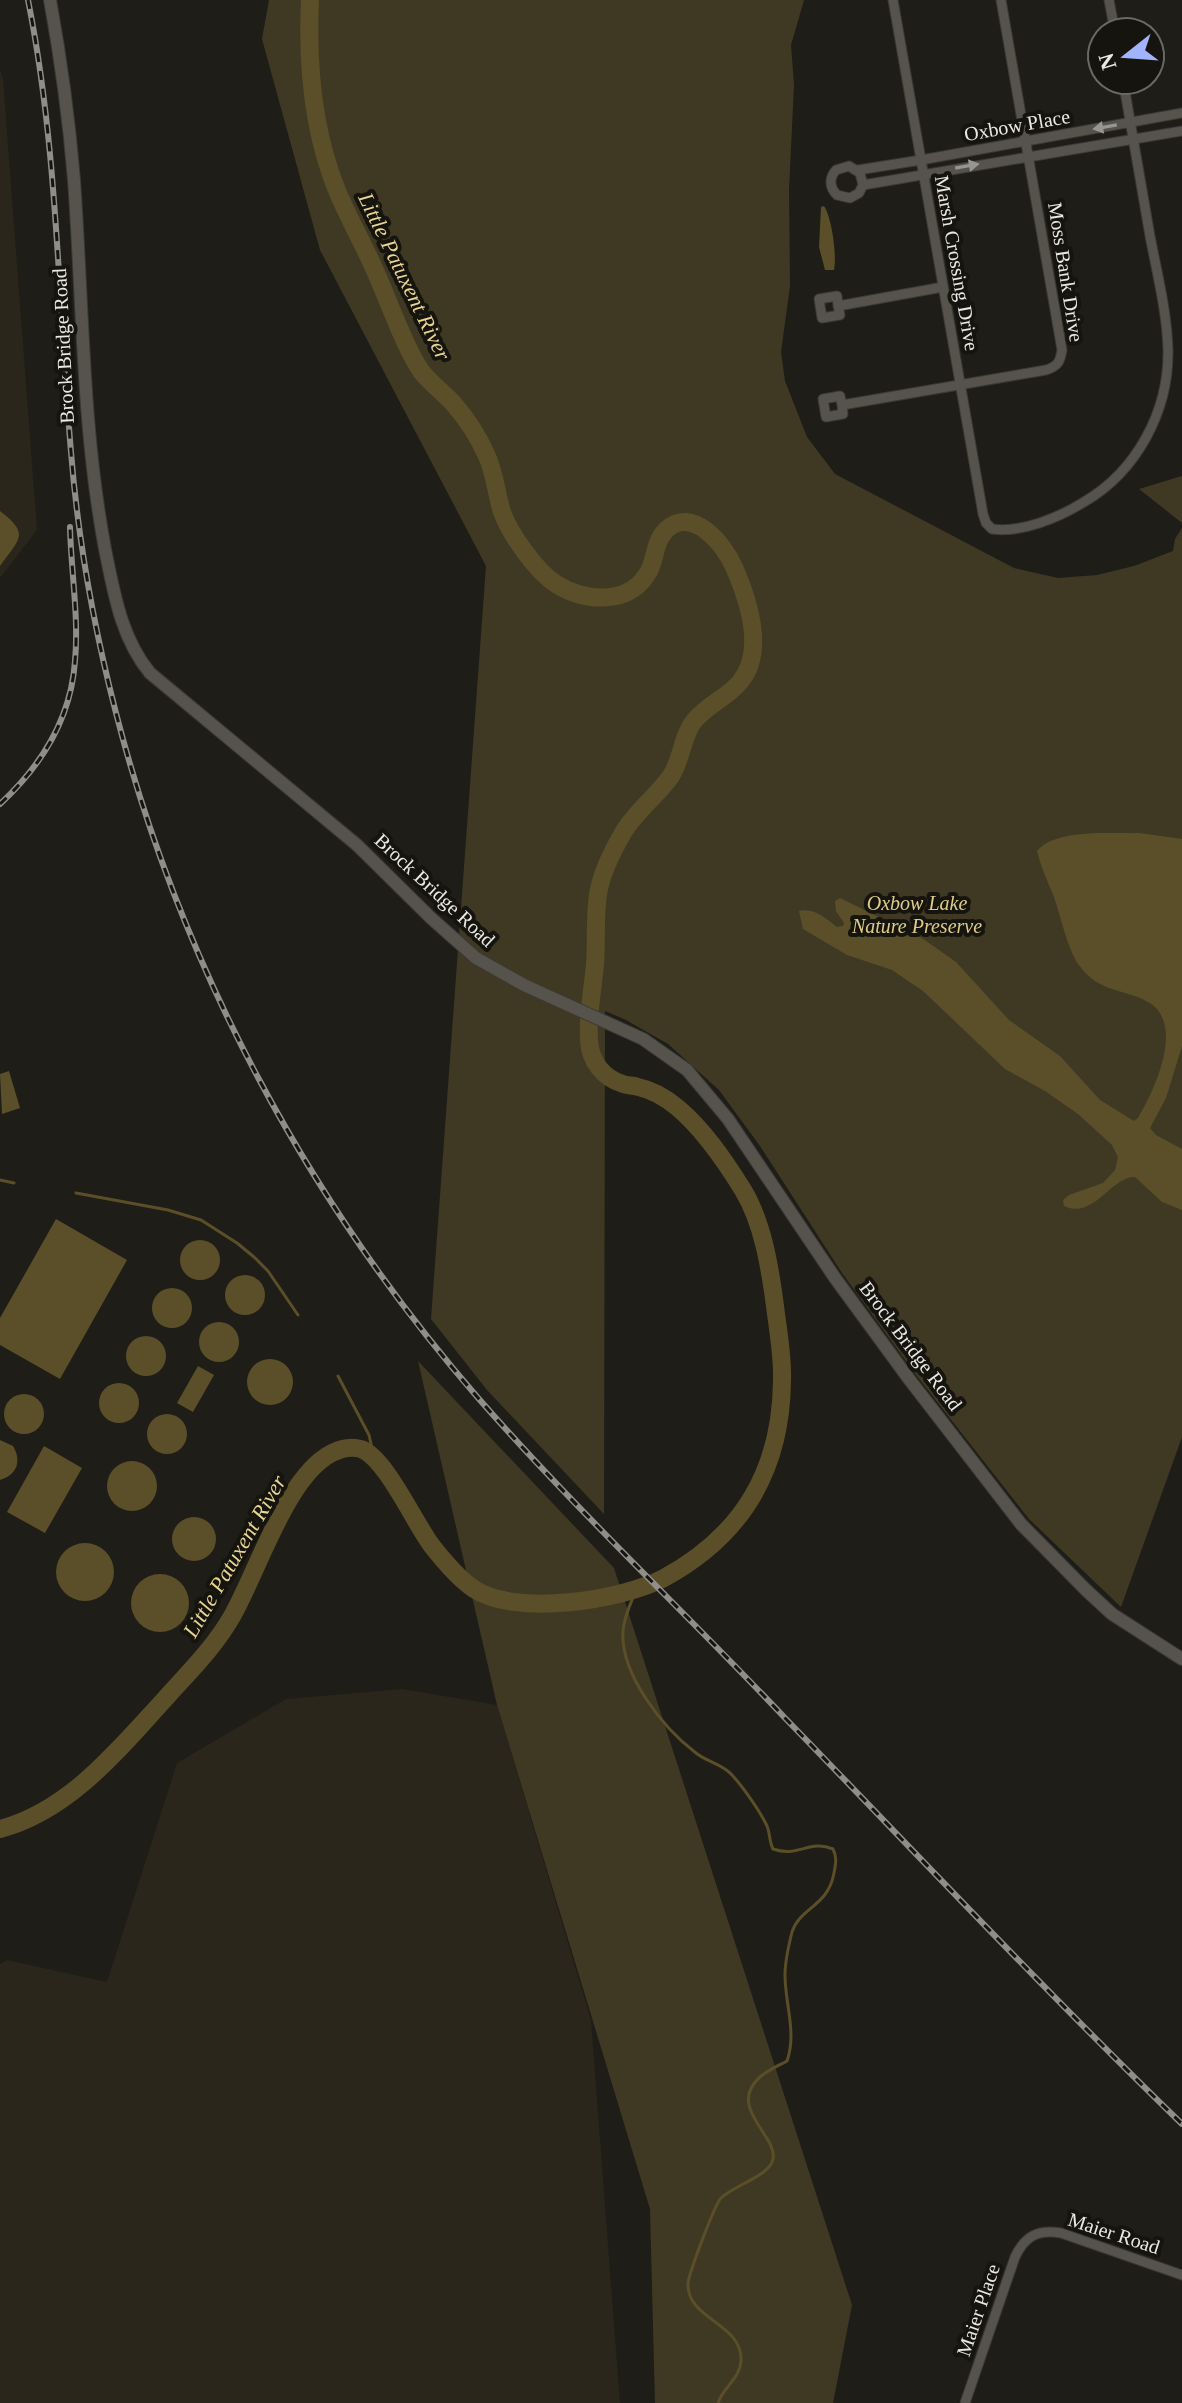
<svg xmlns="http://www.w3.org/2000/svg" width="1182" height="2403" font-family="Georgia,serif">
<style>
.built{fill:#2a261b}
.green{fill:#3f3924}
.water{fill:#5b4f29}
.lines{fill:none;stroke-linecap:round;stroke-linejoin:round}
.stream{stroke:#5b4f29;stroke-width:3}
.river{stroke:#5b4f29;stroke-width:18}
.street-casing{stroke:#3b3936;stroke-width:11}
.secondary-casing{stroke:#3b3936;stroke-width:14}
.street{stroke:#55534c;stroke-width:9}
.secondary{stroke:#55534c;stroke-width:12}
.rail-casing{stroke:#908e89;stroke-width:6}
.rail{stroke:#15140e;stroke-width:3;stroke-dasharray:9;stroke-linecap:butt}
.oneway{fill:#989691}
.labels{text-anchor:middle;stroke-width:8;stroke-linejoin:round;paint-order:stroke}
.street-label{font-size:20px;fill:#ebe9e5;stroke:#15140e}
.park-label{font-size:20px;font-style:italic;fill:#e0cc89;stroke:#15140e}
.water-label{font-size:22px;font-style:italic;fill:#e9d592;stroke:#15140e}
</style>
<rect width="100%" height="100%" fill="#1f1d17"/>
<path class="built" d="M0 70 3 79 37 530 0 578Z
M402 1689 497 1705 591 2020 620 2403H0V1964L7 1960 107 1982 177 1763 286 1699Z"/>
<path class="green" d="M269 0H804L791 45 794 85 789 190 790 286 781 352 785 381 807 437 835 474 1014 568 1058 578 1097 575 1134 566 1173 551 1175 539 1182 528V1437L1121 1607 1029 1519 916 1375 842 1273 760 1146 719 1090 668 1044 626 1020 605 1011 604 1514 487 1390 431 1319 486 566 320 250 262 39Z
M1182 476V523L1139 489Z
M418 1361 614 1568 852 2305 833 2403H655L650 2209 497 1705Z"/>
<path class="water" d="M824 206C832 218 837 256 834 270H825L819 247 821 207Z
M0 511C30 534 20 538 0 566Z
M1139 833 1182 839V1046L1166 1098 1150 1128 1156 1135 1182 1149V1210L1162 1202 1135 1177C1110 1177 1094 1220 1064 1206L1063 1200 1069 1195 1103 1183 1115 1170 1118 1157 1112 1145 1078 1114 1045 1091 1005 1069 923 991 892 970 847 955 803 929 799 911C813 907 826 918 837 927L843 926 844 923 836 911 835 901 840 898 922 938 956 962 1009 1020 1060 1056 1100 1100 1134 1121 1138 1118C1154 1091 1182 1031 1154 1006 1136 992 1111 993 1092 979 1087 975 1080 967 1076 961 1066 942 1061 918 1054 897 1048 882 1041 868 1037 851 1056 828 1111 834 1139 833Z
M9 1071 20 1108 2 1114 0 1074Z
M56 1219 127 1260 60 1379 0 1345V1318Z
M180 1260a20 20 0 1 1 40 0a20 20 0 1 1-40 0Z
M225 1295a20 20 0 1 1 40 0a20 20 0 1 1-40 0Z
M152 1308a20 20 0 1 1 40 0a20 20 0 1 1-40 0Z
M199 1342a20 20 0 1 1 40 0a20 20 0 1 1-40 0Z
M126 1356a20 20 0 1 1 40 0a20 20 0 1 1-40 0Z
M247 1382a23 23 0 1 1 46 0a23 23 0 1 1-46 0Z
M198 1366 214 1375 193 1412 177 1403Z
M99 1403a20 20 0 1 1 40 0a20 20 0 1 1-40 0Z
M4 1414a20 20 0 1 1 40 0a20 20 0 1 1-40 0Z
M147 1434a20 20 0 1 1 40 0a20 20 0 1 1-40 0Z
M0 1440 13 1446C22 1461 17 1475 0 1480Z
M44 1446 82 1468 45 1533 7 1512Z
M107 1486a25 25 0 1 1 50 0a25 25 0 1 1-50 0Z
M172 1539a22 22 0 1 1 44 0a22 22 0 1 1-44 0Z
M56 1572a29 29 0 1 1 58 0a29 29 0 1 1-58 0Z
M131 1603a29 29 0 1 1 58 0a29 29 0 1 1-58 0Z"/>
<g class="lines">
<path class="stream" d="M0 1180 14 1183
M76 1193 168 1210 201 1220 237 1243 254 1257 268 1271 298 1315
M338 1376 369 1435 374 1457
M636 1590C631 1603 624 1616 623 1631 620 1674 663 1728 696 1753 707 1762 723 1764 732 1775 743 1787 760 1811 767 1826 770 1833 769 1841 773 1849 799 1858 809 1839 833 1849 837 1857 836 1863 834 1873 828 1907 800 1907 792 1932 789 1944 785 1963 785 1975 785 2005 797 2032 787 2061 778 2066 768 2070 760 2077 726 2107 778 2136 773 2159 770 2176 734 2185 721 2198 715 2204 688 2275 688 2284 687 2320 743 2323 741 2361 740 2379 723 2387 718 2403"/>
<path class="river" d="M0 1829C69 1811 118 1750 164 1700 187 1674 213 1649 231 1618 257 1574 286 1476 332 1453 342 1448 351 1446 361 1449 386 1458 415 1524 432 1546 443 1560 459 1579 474 1589 516 1617 622 1600 664 1578 743 1535 781 1470 782 1381 783 1356 778 1331 775 1306 770 1268 763 1223 743 1190 725 1161 704 1130 678 1108 666 1098 653 1090 638 1087 633 1085 628 1086 623 1084 603 1078 590 1061 589 1040 587 1016 593 989 595 964 597 940 594 913 599 889 603 870 613 850 623 833 635 812 657 796 671 776 682 759 682 736 694 721 707 705 728 697 740 682 766 651 748 599 734 567 724 544 692 505 666 530 654 542 656 558 649 571 630 606 585 602 556 584 536 571 510 534 502 512 496 493 495 472 486 454 478 436 466 418 453 403 443 392 430 383 421 371 405 348 389 302 377 275 365 247 350 221 338 193 313 133 307 64 310 0"/>
<defs>
<path id="street" d="M893 0 983 514 986 523 992 529C1022 533 1058 518 1084 502 1137 471 1169 411 1168 350 1167 312 1157 273 1150 236 1141 184 1132 132 1123 80
M1109 0 1115 32
M858 170 921 160 1182 113
M863 185 860 173 849 166 836 170C829 178 829 187 837 195L850 198 859 193 863 185 1182 131
M838 306 840 315 822 318 819 299 837 296 838 306 943 287
M842 405 843 414 826 417 823 399 840 396 842 405 1046 370C1058 366 1060 362 1062 350L1001 0
M965 2403 1015 2257C1025 2236 1038 2229 1061 2233L1182 2275"/>
<path id="secondary" d="M50 0C61 60 69 120 74 180 83 304 82 427 105 549 114 593 121 638 150 673L357 845 431 918 476 958 524 985 643 1039 687 1070 728 1119 835 1278 909 1379 1021 1524 1086 1590 1112 1614 1182 1659"/>
</defs>
<use href="#street" class="street-casing"/>
<use href="#secondary" class="secondary-casing"/>
<use href="#street" class="street"/>
<use href="#secondary" class="secondary"/>
<defs>
<path id="rail" d="M28 0C58 149 58 301 71 452 78 540 94 628 116 713 181 966 308 1202 479 1399 576 1510 684 1611 785 1718 917 1854 1046 1992 1182 2124
M0 804C41 766 71 719 75 661 79 617 71 571 70 527"/>
</defs>
<use href="#rail" class="rail-casing"/>
<use href="#rail" class="rail"/>
</g>
<defs><path id="oneway-solid" d="M-6-.8H1V-3.2L6.5 0L1 3.2V.8H-6Z" transform="scale(2)"/></defs>
<g class="oneway">
<use href="#oneway-solid" transform="translate(1105 127) rotate(170)"/>
<use href="#oneway-solid" transform="translate(967 166) rotate(-10)"/>
</g>
<g class="labels">
<g class="street-label">
<text transform="translate(1017 125) rotate(-10)" y="7">Oxbow Place</text>
<text transform="translate(957 263) rotate(80)" y="7">Marsh Crossing Drive</text>
<text transform="translate(1066 272) rotate(81)" y="7">Moss Bank Drive</text>
<text transform="translate(63 346) rotate(-93)" y="7">Brock Bridge Road</text>
<text transform="translate(435 890) rotate(43)" y="7">Brock Bridge Road</text>
<text transform="translate(911 1346) rotate(53)" y="7">Brock Bridge Road</text>
<text transform="translate(1114 2233) rotate(18)" y="7">Maier Road</text>
<text transform="translate(978 2310) rotate(-71)" y="7">Maier Place</text>
</g>
<g class="park-label">
<text x="917" y="910">Oxbow Lake<tspan x="917" dy="23">Nature Preserve</tspan></text>
</g>
<g class="water-label">
<text transform="translate(405 276) rotate(64)" y="8">Little Patuxent River</text>
<text transform="translate(234 1556) rotate(-60)" y="8">Little Patuxent River</text>
</g>
</g>
<g transform="translate(1126 56) rotate(253)"><circle r="38" fill="#15140e" stroke="#6b6964" stroke-width="2"/>
<path d="M0-6L14 30L0 20L-14 30Z" fill="#a1b3fd"/>
<text y="-12" font-size="22" font-weight="bold" text-anchor="middle" fill="#ebe9e5">N</text>
</g>
</svg>
